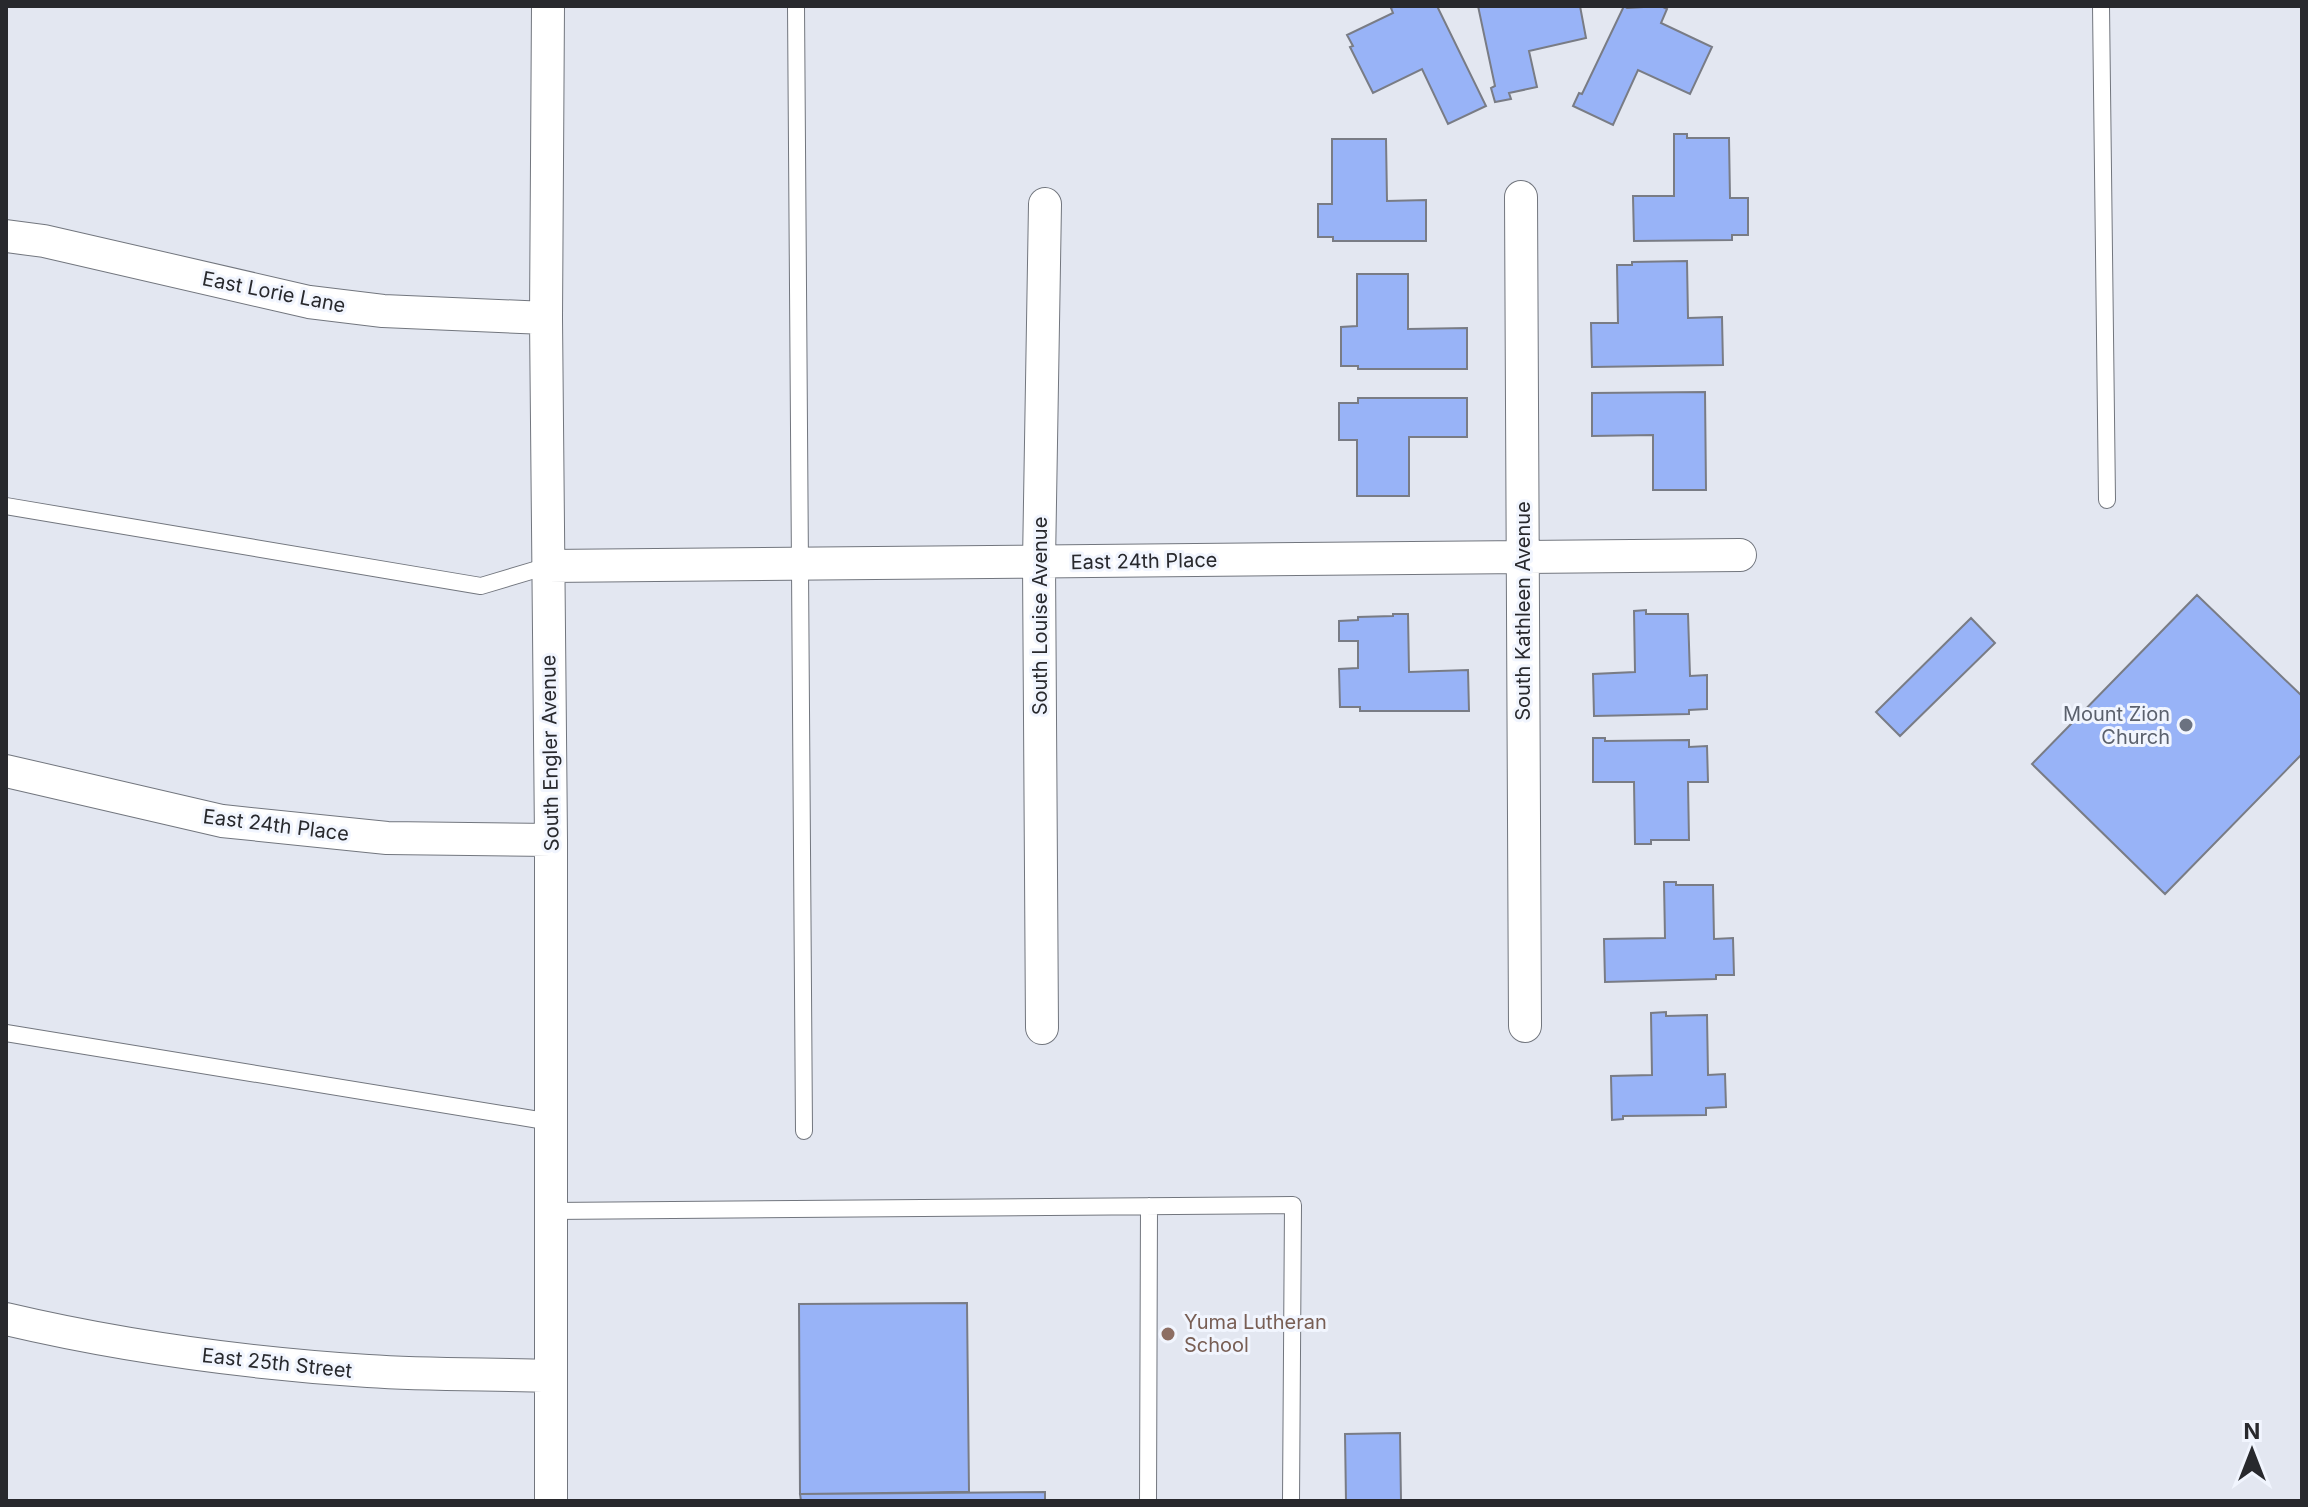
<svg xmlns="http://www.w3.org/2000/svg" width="2308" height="1507" font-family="Inter,sans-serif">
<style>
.building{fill:#98b3f7;stroke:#797c85;stroke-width:2}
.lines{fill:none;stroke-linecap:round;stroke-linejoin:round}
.service-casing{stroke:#72767e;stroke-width:18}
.minor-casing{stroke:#72767e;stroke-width:34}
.service{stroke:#fff;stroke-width:16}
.minor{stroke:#fff;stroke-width:32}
.worship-dot{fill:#6b7280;stroke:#f1f5fe;stroke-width:3}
.education-dot{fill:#8d6e63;stroke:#f1f5fe;stroke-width:3}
.labels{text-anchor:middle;stroke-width:6;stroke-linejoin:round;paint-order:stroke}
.street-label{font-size:20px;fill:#28292d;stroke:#f1f5fe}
.worship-label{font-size:20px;fill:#5b616d;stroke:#f1f5fe;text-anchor:end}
.education-label{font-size:20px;fill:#785e54;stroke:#f1f5fe;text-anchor:start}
</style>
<rect width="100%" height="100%" fill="#e3e7f1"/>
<path class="building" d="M1395 6H1437L1486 106 1448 124 1422 69 1373 93 1350 47 1353 46 1347 35 1393 13 1391 8Z
M1478 6H1580L1586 38 1529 51 1537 87 1509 93 1511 99 1495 102 1491 88 1495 86Z
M1624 6 1627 8 1661 6 1667 9 1661 23 1712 47 1690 94 1638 70 1613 125 1573 106 1579 93 1582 94Z
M1674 134H1687V138H1729L1730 198H1748V235H1732V240L1634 241 1633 196H1674Z
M1332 139H1386L1387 201 1426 200V241H1333V237H1318V204H1332Z
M1687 261 1688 318 1722 317 1723 365 1592 367 1591 323H1618L1617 265H1632V262Z
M1357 274H1408V329L1467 328V369H1358V366H1341V327L1357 326Z
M1705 392 1706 490H1653V435L1592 436V393Z
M1358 398H1467V437H1409V496H1357V440H1339V403H1358Z
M2197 595 2302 696V754L2165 894 2032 764Z
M1646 610V614H1688L1690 676 1707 675V709L1689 710V714L1594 716 1593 674 1635 672 1634 611Z
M1393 614H1408L1409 672 1468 670 1469 711H1360V707H1340L1339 669 1358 668V641H1339V621L1358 620V617L1393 616Z
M1971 618 1995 643 1900 736 1876 712Z
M1593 738H1605V741L1689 740V747L1707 746 1708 782H1688L1689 840H1651V844H1635L1634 782H1593Z
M1664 882H1676V885H1713L1714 939 1733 938 1734 975H1716V979L1605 982 1604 939 1665 938Z
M1666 1012V1016L1707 1015 1708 1075 1725 1074 1726 1107 1706 1108V1115L1623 1116V1119L1612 1120 1611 1076 1652 1075 1651 1013Z
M967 1303 969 1492 800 1494 799 1304Z
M1400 1433 1401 1501H1346L1345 1434Z
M1045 1492V1501H801L800 1494Z"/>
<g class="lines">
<defs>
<path id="service" d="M796 6 804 1131
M2101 6 2107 500
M6 506 481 586 548 566
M6 1033 551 1122
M551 1211 1293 1205 1291 1501
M1148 1501 1149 1206"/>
<path id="minor" d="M548 6 546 318 551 840V1501
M1521 197 1525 1026
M6 236 44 241 309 302 383 311 546 318
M548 566 1740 555
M6 771 222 821 387 838 551 840
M1042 1028 1039 562 1045 204
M6 1319C125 1347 245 1363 368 1371 428 1375 490 1374 551 1376"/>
</defs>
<use href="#service" class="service-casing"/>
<use href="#minor" class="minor-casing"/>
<use href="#service" class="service"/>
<use href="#minor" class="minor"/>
</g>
<circle class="worship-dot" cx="2186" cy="725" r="8"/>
<circle class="education-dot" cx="1168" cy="1334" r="8"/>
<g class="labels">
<g class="street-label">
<text transform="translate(274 292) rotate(11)" y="7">East Lorie Lane</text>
<text transform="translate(1144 561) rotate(-1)" y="7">East 24th Place</text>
<text transform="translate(1523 611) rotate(-90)" y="7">South Kathleen Avenue</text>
<text transform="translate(1040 616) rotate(-90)" y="7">South Louise Avenue</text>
<text transform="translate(550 753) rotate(-91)" y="7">South Engler Avenue</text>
<text transform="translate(276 825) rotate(7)" y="7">East 24th Place</text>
<text transform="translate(277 1363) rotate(6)" y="7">East 25th Street</text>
</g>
<g class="worship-label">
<text x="2170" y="721">Mount Zion<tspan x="2170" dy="23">Church</tspan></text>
</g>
<g class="education-label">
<text x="1184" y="1329">Yuma Lutheran<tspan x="1184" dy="23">School</tspan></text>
</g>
</g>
<rect width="2308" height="1507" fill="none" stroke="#28292d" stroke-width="16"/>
<g transform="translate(2252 1451)" stroke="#f1f5fe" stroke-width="6" paint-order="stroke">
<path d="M0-6L14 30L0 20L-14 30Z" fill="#28292d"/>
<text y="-12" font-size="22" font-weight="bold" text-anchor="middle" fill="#28292d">N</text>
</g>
</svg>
